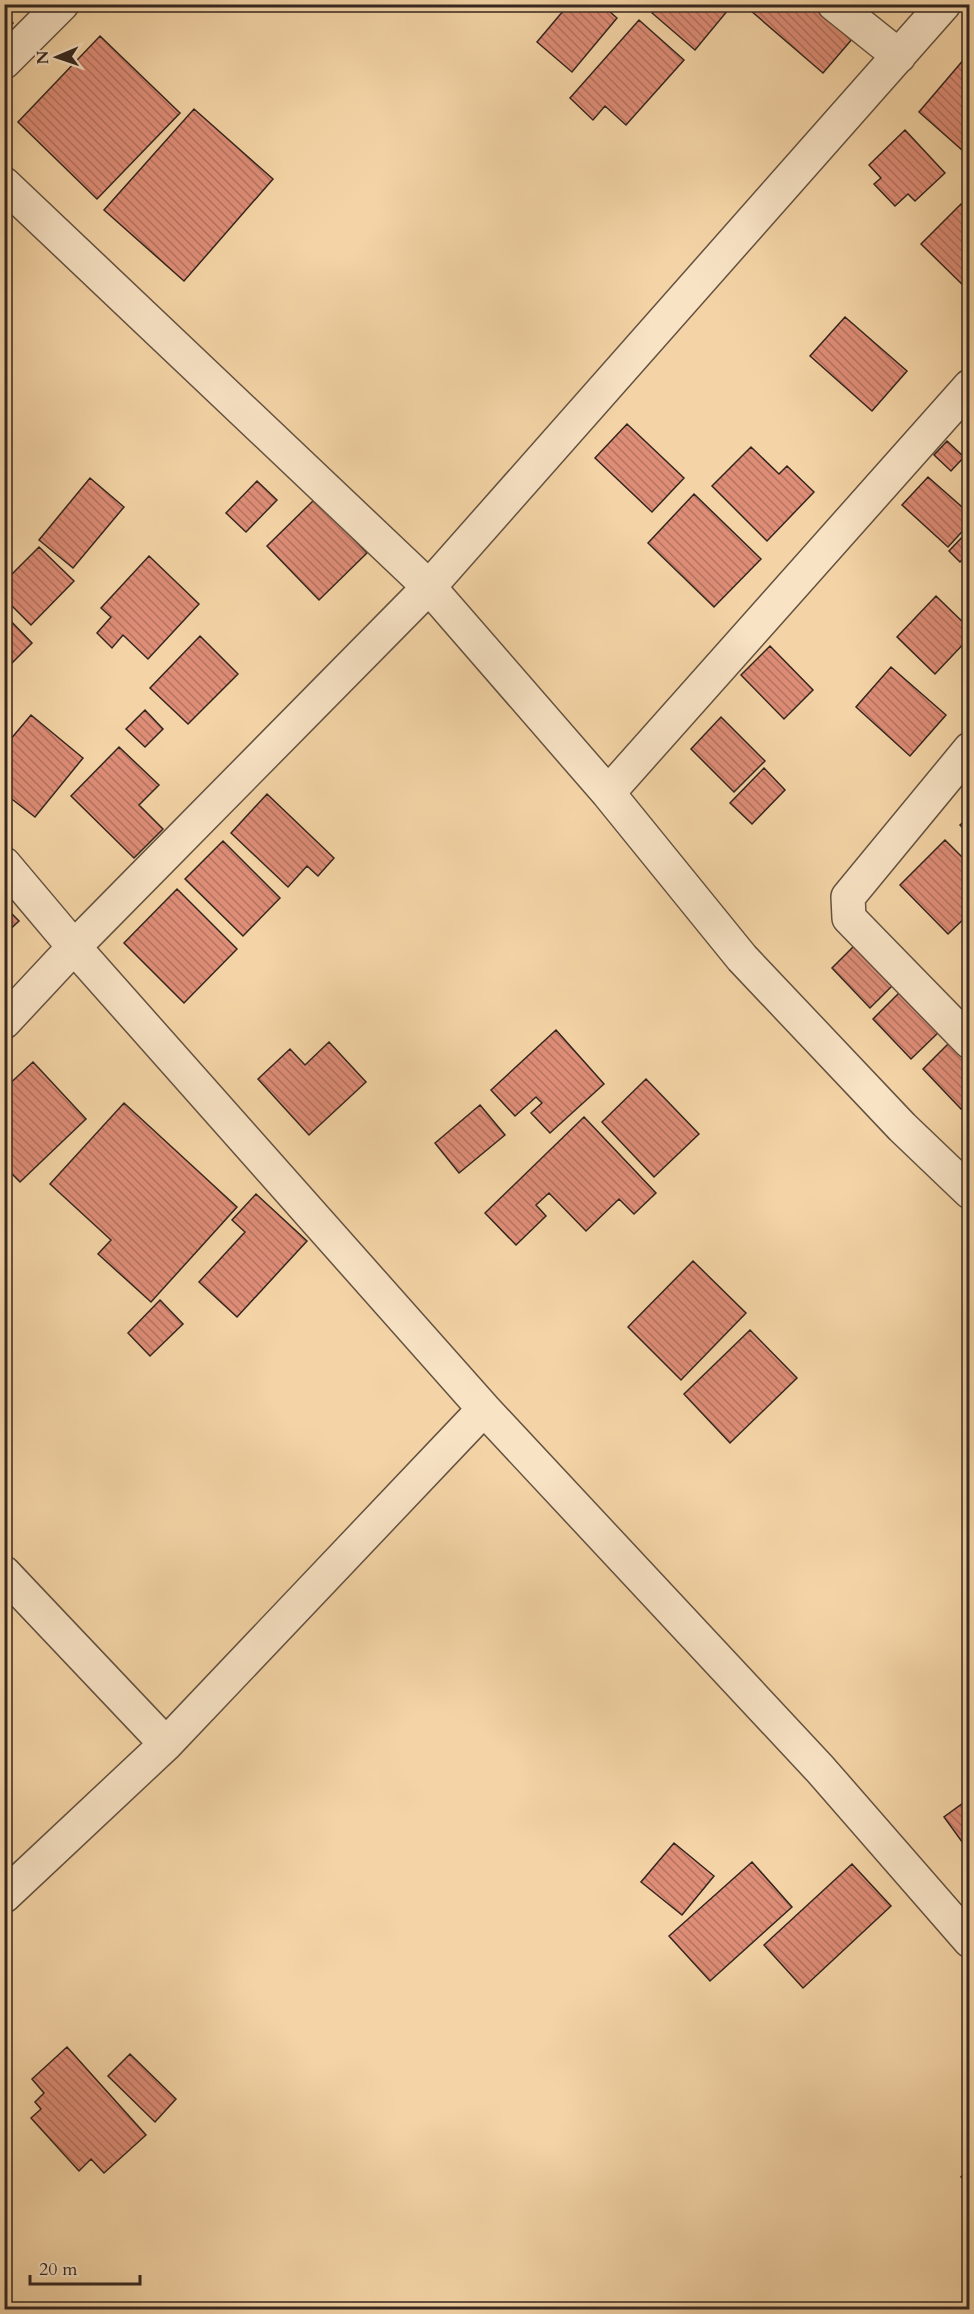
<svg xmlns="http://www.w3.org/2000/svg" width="974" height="2314" font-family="Cardo,serif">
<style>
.building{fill:url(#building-back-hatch);stroke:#34261f;stroke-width:1.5}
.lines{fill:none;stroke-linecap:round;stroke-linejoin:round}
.street-casing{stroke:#645241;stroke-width:36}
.street{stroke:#f8e3c5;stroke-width:33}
</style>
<defs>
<pattern id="building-back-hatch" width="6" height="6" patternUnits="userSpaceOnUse" patternTransform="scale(1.5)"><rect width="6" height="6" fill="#de8d77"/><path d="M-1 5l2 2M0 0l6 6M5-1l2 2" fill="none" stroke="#b57361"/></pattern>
</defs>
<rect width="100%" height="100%" fill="#f4d4a6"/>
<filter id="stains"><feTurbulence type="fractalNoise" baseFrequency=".00333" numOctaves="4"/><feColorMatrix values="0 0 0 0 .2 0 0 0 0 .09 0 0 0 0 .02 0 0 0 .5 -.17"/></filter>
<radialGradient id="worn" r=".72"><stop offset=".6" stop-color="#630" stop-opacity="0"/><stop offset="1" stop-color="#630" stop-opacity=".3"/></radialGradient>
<path class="building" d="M569 4H601L617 18 572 72 537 42Z
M659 4H733L695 50 652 13Z
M743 4H814L853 38 823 73Z
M4 16 13 23 4 32Z
M639 20 684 60 626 125 605 106 593 120 570 98Z
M100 36 180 113 97 199 18 122Z
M965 58 970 62V157L919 112Z
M194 109 273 179 184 281 104 210Z
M905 130 945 173 915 201 908 194 895 206 874 184 881 178 869 165Z
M961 204 970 213V292L921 244Z
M845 317 907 371 872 411 810 356Z
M627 424 684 478 652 512 595 458Z
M947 441 964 457 951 471 934 455Z
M751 447 779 474 787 466 814 492 767 541 712 486Z
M928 477 970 514V523L948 547 902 505Z
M90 478 124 507 73 568 39 540Z
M257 481 277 500 246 532 226 513Z
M694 494 761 559 714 607 648 543Z
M315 499 367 553 319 600 267 546Z
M968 531 970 552 960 562 949 551Z
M39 547 74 581 31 625 4 598V582Z
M149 556 199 604 148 659 123 635 112 648 97 633 111 617 101 608Z
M936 596 970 629V637L935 674 897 637Z
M4 614 32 643 4 671Z
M200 636 238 674 188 724 150 688Z
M770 646 813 690 784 719 741 675Z
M891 667 946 715 910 756 856 707Z
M145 710 163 729 145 747 126 729Z
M31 715 83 758 35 817 4 793V747Z
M721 717 765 761 734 792 691 749Z
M119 747 159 785 139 805 163 829 134 858 71 796Z
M764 768 785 790 752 824 730 803Z
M267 794 334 858 318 876 307 866 288 887 231 833Z
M970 816V835L960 825Z
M945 840 970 865V913L948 934 900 885Z
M223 841 280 898 243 936 185 879Z
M177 889 237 949 184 1003 124 943Z
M4 906 19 921 4 935Z
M861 939 899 979 870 1008 832 968Z
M902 990 941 1030 911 1059 873 1019Z
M556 1030 604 1084 550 1133 531 1113 542 1103 536 1097 515 1116 491 1090Z
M952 1040 970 1059V1101L961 1109 923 1069Z
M329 1042 366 1082 309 1135 258 1079 290 1049 305 1065Z
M33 1062 86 1119 20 1182 4 1166V1089Z
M646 1079 699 1134 654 1177 602 1122Z
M124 1103 237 1207 151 1302 98 1254 111 1240 50 1184Z
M480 1105 505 1135 459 1173 435 1143Z
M584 1117 656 1193 634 1214 619 1199 586 1231 549 1193 536 1205 546 1216 516 1245 485 1213Z
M256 1194 307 1241 237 1317 199 1282 245 1232 232 1220Z
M693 1261 746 1313 681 1380 628 1327Z
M160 1300 183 1324 150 1356 128 1333Z
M750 1330 797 1378 730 1443 684 1394Z
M970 1798V1849L968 1850 944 1817Z
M674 1843 714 1876 682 1915 641 1882Z
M752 1862 792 1907 710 1981 669 1936Z
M852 1864 891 1906 803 1988 764 1945Z
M67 2047 146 2135 104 2173 91 2159 79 2171 31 2118 41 2109 35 2102 44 2093 32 2079Z
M130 2054 176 2099 155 2122 108 2076Z
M970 2167V2184L961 2177Z"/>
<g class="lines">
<defs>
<path id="street" d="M834 4 899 56
M4 62 62 4
M4 184 429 587 608 793 742 958 902 1127 970 1192
M970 749 848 897 849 918 970 1042
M608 793 970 386
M4 864 74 947 484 1409
M4 1022 74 947 429 587 944 4
M4 1573 166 1744
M4 1896 166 1744 484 1409 820 1769 970 1941"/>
</defs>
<use href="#street" class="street-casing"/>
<use href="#street" class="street"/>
</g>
<rect width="974" height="2314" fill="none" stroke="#f4d4a6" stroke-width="24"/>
<rect x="6" y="6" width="962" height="2302" fill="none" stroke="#34261f" stroke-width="3"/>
<rect x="12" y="12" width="950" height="2290" fill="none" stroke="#34261f" stroke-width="1.5"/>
<g transform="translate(57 57) rotate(268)" stroke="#f8e3c5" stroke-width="4.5" paint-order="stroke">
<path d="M0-4.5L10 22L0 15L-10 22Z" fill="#34261f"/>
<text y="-9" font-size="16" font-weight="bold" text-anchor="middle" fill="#34261f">N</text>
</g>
<path d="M30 2275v9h110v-9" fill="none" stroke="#34261f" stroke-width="3"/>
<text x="39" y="2275" font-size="18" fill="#34261f" stroke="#f8e3c5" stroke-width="4.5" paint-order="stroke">20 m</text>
<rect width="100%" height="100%" filter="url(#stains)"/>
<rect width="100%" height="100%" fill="url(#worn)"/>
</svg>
